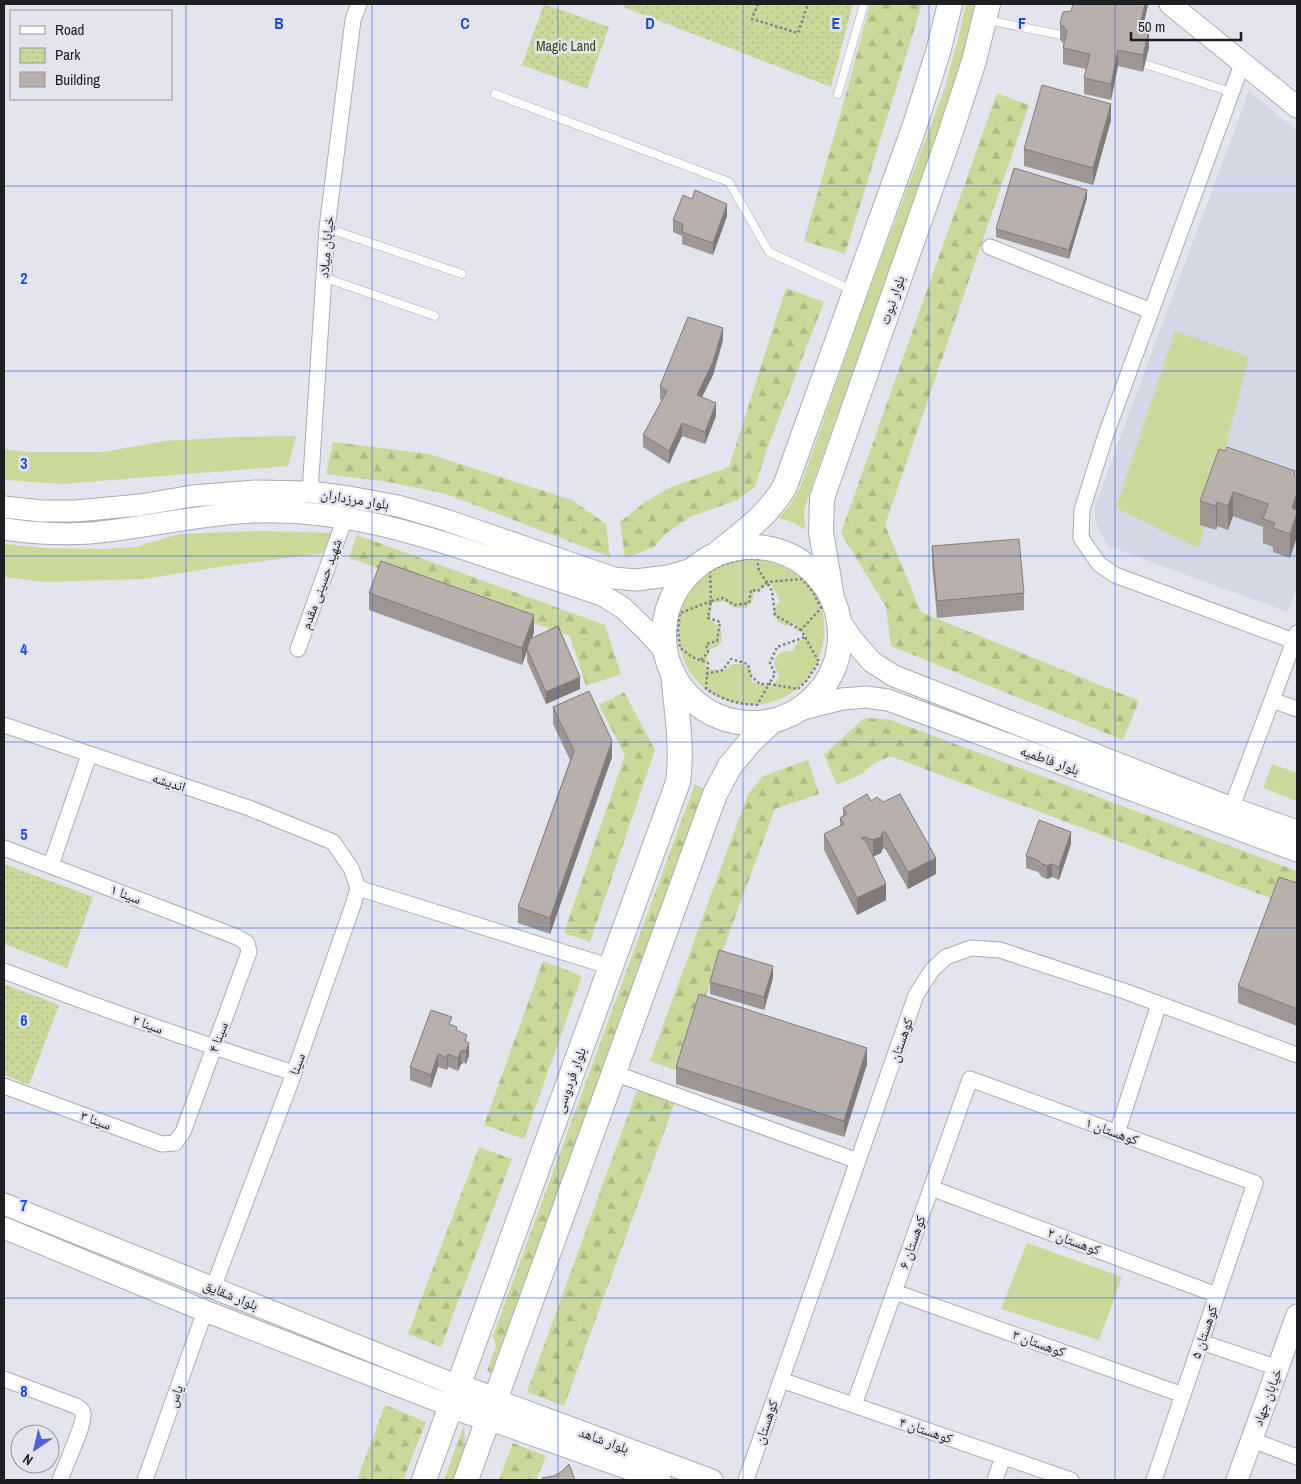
<svg xmlns="http://www.w3.org/2000/svg" width="1301" height="1484" font-family="'Archivo Narrow','Noto Naskh Arabic',sans-serif">
<style>
.built{fill:#d4d7e6}
.grass{fill:#cad999;fill-rule:evenodd}
.forest{fill:url(#forest-firs)}
.park{fill:url(#park-dots)}
.lines{fill:none;stroke-linecap:round;stroke-linejoin:round}
.lane-casing{stroke:#aaabb3;stroke-width:9}
.street-casing{stroke:#aaabb3;stroke-width:17}
.secondary-casing{stroke:#aaabb3;stroke-width:23}
.primary-casing{stroke:#aaabb3;stroke-width:26}
.path{stroke:#808187;stroke-width:2.5;stroke-dasharray:2.5 2.5;stroke-linecap:butt}
.lane{stroke:#fff;stroke-width:8}
.street{stroke:#fff;stroke-width:15}
.secondary{stroke:#fff;stroke-width:21}
.primary{stroke:#fff;stroke-width:24}
.wall{fill:#9e9694}
.shaded-wall{fill:#817a78}
.building{fill:#b8afac;stroke:#817a78}
.grid{fill:none;stroke:#1d4ed8;stroke-width:1;stroke-opacity:0.55}
.labels{text-anchor:middle;stroke-width:5;stroke-linejoin:round;paint-order:stroke}
.park-label{font-size:14px;fill:#3e4710;stroke:#e3e4ed}
.street-label{font-size:14px;fill:#1d1e21;stroke:#e3e4ed}
.grid-label{font-size:16px;text-anchor:middle;font-weight:bold;fill:#1d4ed8;stroke:#e3e4ed;stroke-width:5;stroke-linejoin:round;paint-order:stroke}
</style>
<defs>
<pattern id="forest-firs" width="22" height="20" patternUnits="userSpaceOnUse" patternTransform="scale(1.25)"><rect width="22" height="20" fill="#cad999"/><path d="M5 1l3.5 6h-7zM16 11l3.5 6h-7z" fill="#adba84"/></pattern>
<pattern id="park-dots" width="8" height="8" patternUnits="userSpaceOnUse" patternTransform="scale(1.25)"><rect width="8" height="8" fill="#cad999"/><path d="M2 2h.1M6 6h.1" fill="none" stroke="#adba84" stroke-width="1.8" stroke-linecap="round"/></pattern>
</defs>
<rect width="100%" height="100%" fill="#e3e4ed"/>
<path class="built" d="M1249 91 1297 131V587L1288 612 1108 546 1099 531 1095 519V505Z"/>
<path class="grass" d="M966 4H978L952 96 816 474 804 510 805 529 791 522 779 518 791 504 800 488 866 299 944 90 959 36Z
M1175 331 1249 357 1199 548 1116 508Z
M296 436 288 466 62 484 4 480V449L27 452H103L165 441 233 437Z
M258 531 337 533 333 552 225 566 144 579 44 582 4 577V544L46 548 104 549 135 547 179 534Z
M757 558C774 563 788 567 802 578 834 606 830 659 800 686 788 698 768 705 752 705 656 702 650 561 757 558ZM771 584 780 601 776 606 773 613C778 624 784 628 796 624L797 630 806 635 797 643 793 651C773 651 770 661 780 677L770 687 752 682 751 669 742 664H733L723 672 705 667 710 649 717 647 722 641 721 629 710 620 712 603 724 601 735 608H746L752 602 754 592Z
M1272 764 1297 773V801L1263 788Z
M1027 1243 1122 1277 1099 1340 1001 1309Z"/>
<path class="forest" d="M870 4H922L845 254 804 241 848 87Z
M997 93 1029 105 885 525 921 612 1139 701 1123 740 891 646 886 607 841 533Z
M786 288 824 302 767 449 755 487 737 500 690 517 665 534 654 547 625 558 620 522 645 502 671 487 729 467Z
M333 442 429 454 572 500 606 524 610 557 446 494 389 482 326 474Z
M357 535 605 625 621 674 586 686 570 636 349 558Z
M624 692 655 750 590 942 564 933 625 755 599 705Z
M864 718 888 719 1297 871V908L890 756 873 764 862 774 837 785 824 755Z
M808 760 819 794 775 809 678 1071 650 1061 748 794 763 776Z
M695 784 706 790 494 1376 487 1371 496 1346 493 1336Z
M543 961 582 976 524 1139 484 1125Z
M638 1088 675 1102 564 1406 527 1392Z
M479 1147 512 1159 441 1347 408 1334Z
M385 1405 426 1422 403 1480H357Z
M464 1425 466 1455 457 1480H444Z
M513 1443 546 1456 536 1480H499Z"/>
<path class="park" d="M544 4 609 27 587 89 522 65Z
M624 4H853L831 87 623 7Z
M4 864 93 897 67 968 4 944Z
M4 984 59 1005 29 1085 4 1075Z"/>
<g class="lines">
<defs>
<path id="lane" d="M987 20 1061 35
M1145 64 1231 92
M495 94 729 182 769 252 852 290
M838 94 864 4
M327 228 462 274
M323 277 435 316"/>
<path id="street" d="M1242 64 1105 437 1082 510 1081 538 1099 564 1115 575 1294 641
M990 247 1151 311
M310 492 327 228 353 20 359 4
M298 649 345 518
M1272 700 1297 709
M4 725 249 808 333 842 351 868 358 888 353 905 294 1073 213 1288
M1228 817 1297 633
M4 848 237 937 247 943 249 952 183 1132 175 1143 162 1144 4 1086
M51 865 89 755
M358 888 611 967
M4 971C99 1008 196 1042 294 1073
M614 1073 858 1161
M1117 1133 1159 1004
M931 1188 1217 1295
M895 1292 1183 1395
M1201 1342 1278 1368
M4 1379 76 1406C79 1408 83 1409 83 1414 85 1424 64 1468 60 1480
M781 1380 1071 1480
M854 1405 970 1079 1255 1183 1154 1480
M1252 1440 1297 1457
M145 1480 205 1311
M746 1480 916 995 932 970 946 957 971 948 1000 950 1127 992 1297 1055
M995 1480 1003 1457"/>
<path id="secondary" d="M1170 4 1297 107
M4 507 42 511H76L140 505 192 496 255 491 310 492 349 497 398 506 446 520 614 578 636 580 668 576 695 568
M4 529C32 533 62 535 90 533 146 528 200 514 255 512 340 509 415 532 494 559 530 571 566 583 602 595L623 608 647 631 665 651
M839 620 852 639 872 662 894 676 1232 808 1297 831
M799 710 842 699 866 697 888 700 1297 851
M4 1204 458 1386
M4 1228 205 1311 451 1406
M496 1400 712 1480
M488 1419 660 1480
M1237 1480 1297 1315"/>
<path id="primary" d="M664 635a88 88 0 1 1 176 0a88 88 0 1 1-176 0Z
M714 556C740 535 769 515 785 486L915 125 938 52 950 4
M832 598 821 532 822 498 949 137 974 61 988 4
M458 1386 496 1400
M451 1406 488 1419
M424 1480 678 782C683 745 676 709 673 673
M466 1480 715 794 730 766 750 742 772 721"/>
</defs>
<use href="#lane" class="lane-casing"/>
<use href="#street" class="street-casing"/>
<use href="#secondary" class="secondary-casing"/>
<use href="#primary" class="primary-casing"/>
<path class="path" d="M758 4 752 19 798 33 808 4
M757 558 759 571 767 582 802 579 813 592 821 608 801 630 819 662 807 680 798 689 769 684 757 705C736 704 724 700 706 689L708 663 692 657 680 648 678 631 680 613 711 601 710 571C727 562 738 559 757 558Z
M701 660 708 652 706 644 717 641 720 622 708 618 711 601 723 598 735 605 749 603 751 590 758 591 767 582 772 591 775 615 801 630
M706 674 723 670 731 659 748 664 750 675 760 684H769L775 674 770 663 777 647 805 637"/>
<use href="#lane" class="lane"/>
<use href="#street" class="street"/>
<use href="#secondary" class="secondary"/>
<use href="#primary" class="primary"/>
</g>
<path class="wall" d="M1148 4 1143 29 1149 47 1143 72 1118 66 1111 100 1084 94V78L1086 69 1063 64V48L1064 44 1060 40V23L1071 11Z
M1111 120 1093 185 1024 166V149Z
M1087 198 1069 259 996 237V229Z
M727 216 713 255 682 244V236L673 232V220Z
M723 340 713 375 702 397 716 416 705 444 682 436 669 464 643 447V435L662 400 660 399V386Z
M1225 451 1295 471 1290 558 1273 552V547L1263 543V527L1233 516 1228 530 1217 526 1216 530 1200 525V501Z
M932 546 1024 593V610L937 618 932 563Z
M369 593 534 632 532 638 580 689 546 704 527 661V651L522 665 369 610Z
M553 707 612 757 550 934 518 923V907L570 760 553 724Z
M871 801 936 874 908 889 886 850 883 848 881 853 873 856 886 900 857 915 824 850V834L840 826V818L843 816V808Z
M1071 844 1059 880 1052 877 1047 879 1042 877 1038 872 1026 868V856Z
M1297 883V1026L1238 1003V986Z
M773 978 764 1010 710 994V982Z
M452 1025 467 1042 469 1055 466 1064 463 1062V1064H461L458 1071 448 1067 447 1070 438 1067 431 1088 410 1080V1067Z
M867 1064 844 1137 676 1084V1067Z"/>
<path class="shaded-wall" d="M1145 4H1148L1139 45V29Z
M1149 31V47L1143 72V55Z
M1118 50V66L1111 100V84Z
M1111 104V120L1093 185V168Z
M1087 190V198L1069 259V250Z
M727 204V216L713 255V243Z
M723 328V340L713 375 697 407V395Z
M716 403V416L705 444V432Z
M682 423V436L669 464V451Z
M1233 492V516L1228 530V506Z
M1297 493V537L1290 558V534L1292 508Z
M1217 502V526L1216 530V506Z
M534 615V632L528 650 527 649V651L522 665V648Z
M580 677V689L546 704V692Z
M612 741V757L550 934V918Z
M883 831V848L881 853 873 857V840Z
M1071 832V844L1059 880V867Z
M936 858V874L908 889V872Z
M1052 864V877L1047 879V866Z
M886 884V900L857 915V898Z
M773 966V978L764 1010V997Z
M469 1043V1055L466 1064V1051Z
M867 1048V1064L844 1137V1121Z
M461 1051V1064L458 1071V1058Z
M438 1054V1067L431 1088V1075Z
M448 1054V1067L447 1070V1058Z"/>
<path class="building" d="M1073 4H1145L1139 29 1149 31 1143 55 1118 50 1111 84 1084 78 1090 54 1063 48 1067 31 1060 23 1063 12 1071 11Z
M1042 85 1111 104 1093 168 1024 149Z
M1014 168 1087 190 1069 250 996 229Z
M695 190 727 204 713 243 682 232 683 224 673 220 683 195 692 199Z
M688 317 723 328 713 362 697 395 716 403 705 432 682 423 669 451 643 435 667 391 660 386Z
M1227 447 1295 471 1294 475 1297 477V493L1292 508 1297 510V513L1290 534 1273 528 1275 523 1263 519 1268 504 1233 492 1228 506 1217 502 1216 506 1200 501 1219 449 1225 451Z
M1019 539 1024 593 937 601 932 546Z
M381 561 534 615 522 648 369 593Z
M558 626 580 677 546 692 527 649 530 639Z
M589 691 612 741 550 918 518 907 574 751 553 707Z
M867 794 871 801 877 797 883 802 900 794 936 858 908 872 886 833 883 831 881 837 873 840 865 837 861 838 866 841 886 884 857 898 824 834 844 824 840 818 847 814 843 808Z
M1039 820 1071 832 1059 867 1052 864 1047 866 1042 864 1038 860 1026 856Z
M1279 877 1297 883V1009L1238 986Z
M719 950 773 966 764 997 710 982Z
M699 994 867 1048 844 1121 676 1067Z
M431 1010 452 1017 449 1024 457 1027 456 1030 467 1035 465 1041 469 1043 466 1051 463 1050V1052L461 1051 458 1058 448 1054 447 1058 438 1054 431 1075 410 1067Z
M569 1464 575 1480H578H543L542 1478 554 1476 561 1472Z"/>
<path class="grid" d="M186 4V1480M372 4V1480M558 4V1480M743 4V1480M929 4V1480M1115 4V1480M4 186H1297M4 371H1297M4 556H1297M4 742H1297M4 928H1297M4 1113H1297M4 1298H1297"/>
<g class="labels">
<g class="park-label">
<text x="566" y="51">Magic Land</text>
</g>
<g class="street-label">
<text transform="translate(326 247) rotate(-85)" y="5">خیابان میلاد</text>
<text transform="translate(892 300) rotate(-71)" y="5">بلوار نبوت</text>
<text transform="translate(355 499) rotate(9)" y="5">بلوار مرزداران</text>
<text transform="translate(321 584) rotate(-70)" y="5">شهید حسینی مقدم</text>
<text transform="translate(1050 760) rotate(20)" y="5">بلوار فاطمیه</text>
<text transform="translate(169 782) rotate(18)" y="5">اندیشه</text>
<text transform="translate(126 894) rotate(21)" y="5">سینا ۱</text>
<text transform="translate(148 1024) rotate(20)" y="5">سینا ۲</text>
<text transform="translate(218 1037) rotate(-70)" y="5">سینا ۴</text>
<text transform="translate(901 1040) rotate(-71)" y="5">کوهستان</text>
<text transform="translate(297 1064) rotate(-70)" y="5">سینا</text>
<text transform="translate(570 1080) rotate(-70)" y="5">بلوار فردوسی</text>
<text transform="translate(96 1120) rotate(20)" y="5">سینا ۳</text>
<text transform="translate(1112 1131) rotate(20)" y="5">کوهستان ۱</text>
<text transform="translate(1074 1241) rotate(20)" y="5">کوهستان ۲</text>
<text transform="translate(912 1242) rotate(-71)" y="5">کوهستان ۶</text>
<text transform="translate(231 1295) rotate(22)" y="5">بلوار شقایق</text>
<text transform="translate(1204 1332) rotate(-71)" y="5">کوهستان ۵</text>
<text transform="translate(1039 1343) rotate(20)" y="5">کوهستان ۳</text>
<text transform="translate(175 1396) rotate(-71)" y="5">یاس</text>
<text transform="translate(1267 1397) rotate(-70)" y="5">خیابان جهاد</text>
<text transform="translate(766 1422) rotate(-71)" y="5">کوهستان</text>
<text transform="translate(926 1430) rotate(19)" y="5">کوهستان ۴</text>
<text transform="translate(604 1440) rotate(20)" y="5">بلوار شاهد</text>
</g>
</g>
<g class="grid-label">
<text x="279" y="29">B</text>
<text x="465" y="29">C</text>
<text x="650" y="29">D</text>
<text x="836" y="29">E</text>
<text x="1022" y="29">F</text>
<text x="24" y="284">2</text>
<text x="24" y="469">3</text>
<text x="24" y="655">4</text>
<text x="24" y="840">5</text>
<text x="24" y="1026">6</text>
<text x="24" y="1211">7</text>
<text x="24" y="1397">8</text>
</g>
<rect width="1301" height="1484" fill="none" stroke="#1d1e21" stroke-width="10"/>
<rect x="10" y="10" width="162" height="90" fill="#e3e4ed" stroke="#94959b"/>
<rect x="20" y="26" width="25" height="8" fill="#ffffff" stroke="#94959b"/>
<text x="55" y="35" font-size="15" fill="#1d1e21">Road</text>
<rect x="20" y="48" width="25" height="15" fill="url(#park-dots)" stroke="#94959b"/>
<text x="55" y="60" font-size="15" fill="#1d1e21">Park</text>
<rect x="20" y="72" width="25" height="15" fill="#b8afac" stroke="#94959b"/>
<text x="55" y="85" font-size="15" fill="#1d1e21">Building</text>
<g transform="translate(35 1449) rotate(214)"><circle r="24" fill="#e3e4ed" stroke="#94959b"/>
<path d="M0-4L9 19L0 12L-9 19Z" fill="#535fd5"/>
<text y="-8" font-size="14" font-weight="bold" text-anchor="middle" fill="#1d1e21">N</text>
</g>
<path d="M1131 32v8h110v-8" fill="none" stroke="#1d1e21" stroke-width="2.5"/>
<text x="1138" y="32" font-size="15" fill="#1d1e21" stroke="#e3e4ed" stroke-width="4" paint-order="stroke">50 m</text>
</svg>
